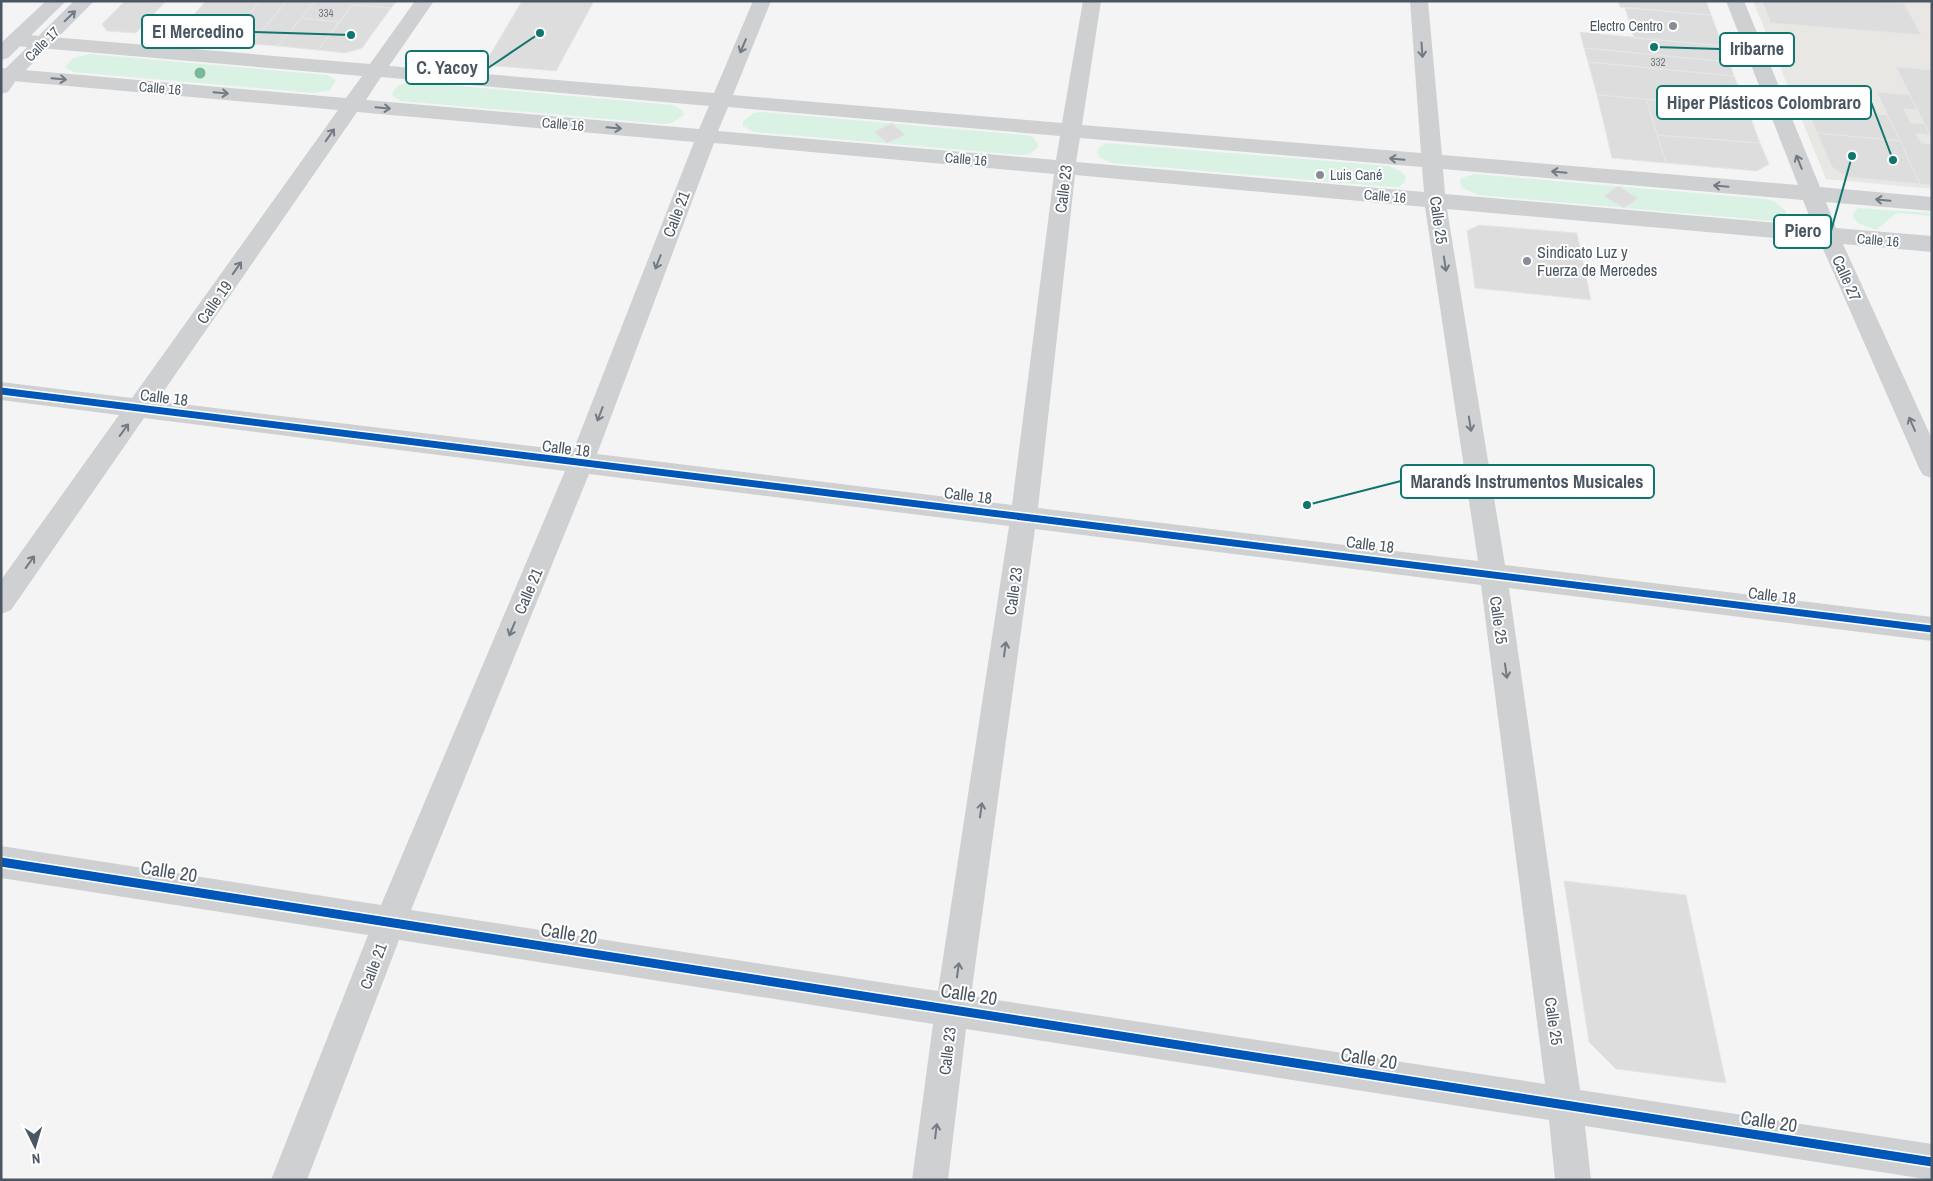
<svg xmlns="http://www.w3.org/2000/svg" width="1933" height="1181" font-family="'Archivo Narrow',sans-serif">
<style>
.commercial{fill:#e8e7e3}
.green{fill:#d9f2e3}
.building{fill:#ddddde;stroke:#e5e6e7}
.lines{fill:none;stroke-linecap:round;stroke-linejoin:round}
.minor{fill:#ced0d2;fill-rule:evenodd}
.secondary{fill:#ced0d4;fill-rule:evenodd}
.cycleway-far1-casing{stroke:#fff;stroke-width:10}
.cycleway-casing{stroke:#fff;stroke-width:12}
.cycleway-far1{stroke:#0057b8;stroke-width:7}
.cycleway{stroke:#0057b8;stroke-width:9}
.tree{fill:#7ab899}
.oneway{stroke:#727b84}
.oneway2{stroke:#727b83}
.poi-dot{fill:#868d94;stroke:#fff;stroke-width:2}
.labels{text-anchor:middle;stroke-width:4;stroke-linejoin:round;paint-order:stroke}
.far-number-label{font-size:11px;fill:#707881}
.far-poi-label{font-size:14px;fill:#4a5661;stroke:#fff;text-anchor:end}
.far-street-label{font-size:14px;fill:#4a5661;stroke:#fff}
.street-label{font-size:16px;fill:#4a5661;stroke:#fff}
.poi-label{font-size:16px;fill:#4a5661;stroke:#fff;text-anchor:start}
.near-street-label{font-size:19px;fill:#4a5661;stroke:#fff}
.leader{fill:none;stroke:#0f766e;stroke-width:2}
.callout-dot{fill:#0f766e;stroke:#fff;stroke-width:2}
.callout{fill:#fff;stroke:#0f766e;stroke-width:2}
.callout-label{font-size:18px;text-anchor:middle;font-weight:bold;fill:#4a5661}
</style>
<rect width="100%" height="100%" fill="#f4f4f4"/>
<path class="commercial" d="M1753 1H1932V189L1826 179Z"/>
<path class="green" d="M89 54 327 75 336 80 330 90 314 93 73 72 65 67 73 58Z
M413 82 673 105 683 111 684 115 672 123 664 124 401 101 392 95C394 85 404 83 413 82Z
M762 112 1025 135 1033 137 1039 146 1030 154 1022 155 754 132 743 126V121L754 113Z
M1106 143 1389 166 1403 173 1406 178 1404 183 1399 187H1391L1112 163 1099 157 1097 151 1100 147Z
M1475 174 1765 199 1774 201 1786 211V216L1781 220 1773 221 1478 195 1463 188 1460 183 1461 178Z
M1858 208 1932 213V216L1897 213 1876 230 1858 223 1853 217 1854 212Z"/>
<path class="building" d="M125 1H166L136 33 107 31 102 24Z
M206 1H260L225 42 174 37Z
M260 1H287L251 44 225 42Z
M287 1H315L278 46 251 44Z
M315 1H397L391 8 353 5 339 22 301 18Z
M522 1H594L556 71 484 65Z
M1618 1H1706L1711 15 1620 7Z
M1762 1 1904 3 1921 35 1771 23Z
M353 5 391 8 362 48 345 53 318 50Z
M1625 8 1711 15 1723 46 1634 38Z
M301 18 339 22 318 50 278 46Z
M1580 32 1723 46 1729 62 1584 48Z
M1584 48 1729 62 1734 76 1588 62Z
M1588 62 1734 76 1747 108 1597 95Z
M1896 67 1932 70V139Z
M1877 92 1910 95 1917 110 1904 109 1911 123 1925 124 1930 135 1916 133 1921 143 1932 144V185L1920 184Z
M1597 95 1646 99 1666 163 1612 158Z
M1646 99 1747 108 1760 143 1657 135Z
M1807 108 1887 115 1900 141 1817 133Z
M892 123 905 135 887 143 874 132Z
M1817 133 1900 141 1920 184 1847 177 1832 167Z
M1657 135 1760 143 1769 164 1757 171 1666 163Z
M1618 186 1638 198 1624 208 1604 196Z
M1479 225 1577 233 1591 300 1475 288 1467 231Z
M1564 881 1686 895 1726 1083 1616 1069 1589 1042Z"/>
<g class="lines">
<path class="minor" d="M415 1H434L389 66 714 93 753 1H771L733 95 1062 123 1083 1H1101L1082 125 1421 153 1410 1H1428L1442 155 1798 185 1726 1H1744L1820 187 1932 197V211L1826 202 1836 228 1932 236V252L1843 244 1932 439V478L1923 475 1919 468 1820 242 1447 209 1505 565 1932 617V641L1509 588 1580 1090 1932 1144V1180L1585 1126 1591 1180H1555L1549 1120 966 1029 948 1180H912L933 1024 399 940 307 1180H271L368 935 1 878V846L381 905 565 471 144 418 11 610 1 614V580L119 415 1 400V382L132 398 338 110 1 80V68L346 98 362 76 16 46 9 44 6 40 9 36 16 34 370 64ZM381 77 709 106 699 129 366 100ZM728 107 1060 136 1056 160 718 131ZM357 112 694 142 573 451 157 401ZM1080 138 1422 167 1424 192 1076 162ZM714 143 1054 174 1012 505 597 454ZM1443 169 1803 200 1813 226 1445 194ZM1075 175 1425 207 1478 561 1038 508ZM589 474 1009 526 938 991 411 910ZM1035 529 1481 585 1545 1084 971 996Z"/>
<path class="secondary" d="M46 1H66L8 58 1 60V43Z
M74 1H94L17 79 8 92 1 94 3 71Z"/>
<defs>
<path id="cycleway-far1" d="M1 391 1932 629"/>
<path id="cycleway" d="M1 862 1932 1162"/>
</defs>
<use href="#cycleway-far1" class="cycleway-far1-casing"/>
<use href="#cycleway" class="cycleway-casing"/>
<use href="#cycleway-far1" class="cycleway-far1"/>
<use href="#cycleway" class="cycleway"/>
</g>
<circle class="tree" cx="200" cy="73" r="5.5"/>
<defs><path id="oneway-shaft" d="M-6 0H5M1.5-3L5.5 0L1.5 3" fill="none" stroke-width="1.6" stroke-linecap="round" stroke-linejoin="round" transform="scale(1.25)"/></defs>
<use class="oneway" href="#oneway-shaft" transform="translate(70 16) rotate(-44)"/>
<g class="oneway2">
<use href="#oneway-shaft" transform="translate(743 46) rotate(113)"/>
<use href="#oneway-shaft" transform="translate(1422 50) rotate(86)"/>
<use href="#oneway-shaft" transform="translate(59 79) rotate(5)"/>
<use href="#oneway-shaft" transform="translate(221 93) rotate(5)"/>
<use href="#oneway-shaft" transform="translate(383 108) rotate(5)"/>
<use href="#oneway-shaft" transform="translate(614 128) rotate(5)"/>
<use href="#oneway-shaft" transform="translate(330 135) rotate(-55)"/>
<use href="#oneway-shaft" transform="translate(1397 159) rotate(-175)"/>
<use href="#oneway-shaft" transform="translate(1799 162) rotate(-112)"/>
<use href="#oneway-shaft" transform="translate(1559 172) rotate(-175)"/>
<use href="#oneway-shaft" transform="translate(1721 186) rotate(-175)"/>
<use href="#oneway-shaft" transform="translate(1883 200) rotate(-175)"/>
<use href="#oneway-shaft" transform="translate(658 262) rotate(111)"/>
<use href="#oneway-shaft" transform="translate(1445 264) rotate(81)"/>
<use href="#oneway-shaft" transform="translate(237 268) rotate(-55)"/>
<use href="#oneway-shaft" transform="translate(600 414) rotate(111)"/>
<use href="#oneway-shaft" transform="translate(1470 424) rotate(81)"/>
<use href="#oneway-shaft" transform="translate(1912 424) rotate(-114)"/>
<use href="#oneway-shaft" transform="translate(124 430) rotate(-54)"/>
<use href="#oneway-shaft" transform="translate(30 562) rotate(-54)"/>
<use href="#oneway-shaft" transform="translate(512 629) rotate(113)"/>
<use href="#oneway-shaft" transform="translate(1005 649) rotate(-82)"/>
<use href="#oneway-shaft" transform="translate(1506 671) rotate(82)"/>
<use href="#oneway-shaft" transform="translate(981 810) rotate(-82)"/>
<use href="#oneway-shaft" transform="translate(958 970) rotate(-82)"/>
<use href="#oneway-shaft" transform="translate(936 1131) rotate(-83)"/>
</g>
<g class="poi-dot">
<circle cx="1673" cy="26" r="5"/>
<circle cx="1320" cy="175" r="5"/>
<circle cx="1527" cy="261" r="5"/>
</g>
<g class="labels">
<g class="far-number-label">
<text x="326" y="17">334</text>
<text x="1658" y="66">332</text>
</g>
<g class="far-poi-label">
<text x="1663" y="31">Electro Centro</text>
<text x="1330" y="180" text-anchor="start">Luis Cané</text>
</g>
<g class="far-street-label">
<text transform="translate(42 44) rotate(-45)" y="5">Calle 17</text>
<text transform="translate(160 88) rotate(5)" y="5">Calle 16</text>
<text transform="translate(563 124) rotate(5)" y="5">Calle 16</text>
<text transform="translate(966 159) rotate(5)" y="5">Calle 16</text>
<text transform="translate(1385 196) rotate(5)" y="5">Calle 16</text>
<text transform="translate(1878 240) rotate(5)" y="5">Calle 16</text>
</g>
<g class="street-label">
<text transform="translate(1063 189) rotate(-83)" y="6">Calle 23</text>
<text transform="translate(676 214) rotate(-69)" y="6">Calle 21</text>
<text transform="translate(1439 220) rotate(82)" y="6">Calle 25</text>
<text transform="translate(1847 278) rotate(66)" y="6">Calle 27</text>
<text transform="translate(214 302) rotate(-55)" y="6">Calle 19</text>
<text transform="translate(164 397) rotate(7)" y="6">Calle 18</text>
<text transform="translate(566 448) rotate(7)" y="6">Calle 18</text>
<text transform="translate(968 495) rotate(7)" y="6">Calle 18</text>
<text transform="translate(1370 544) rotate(7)" y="6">Calle 18</text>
<text transform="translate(528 591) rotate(-67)" y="6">Calle 21</text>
<text transform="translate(1013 591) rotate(-82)" y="6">Calle 23</text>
<text transform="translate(1772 595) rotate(7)" y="6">Calle 18</text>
<text transform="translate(1499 620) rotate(82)" y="6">Calle 25</text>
<text transform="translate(373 966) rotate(-69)" y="6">Calle 21</text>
<text transform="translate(1554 1021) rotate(82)" y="6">Calle 25</text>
<text transform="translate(947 1051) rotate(-83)" y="6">Calle 23</text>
</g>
<g class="poi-label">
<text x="1537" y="258">Sindicato Luz y<tspan x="1537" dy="18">Fuerza de Mercedes</tspan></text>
</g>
<g class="near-street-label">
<text transform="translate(169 871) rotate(9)" y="7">Calle 20</text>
<text transform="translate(569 933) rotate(9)" y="7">Calle 20</text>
<text transform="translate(969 994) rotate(9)" y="7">Calle 20</text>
<text transform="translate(1369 1058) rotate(9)" y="7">Calle 20</text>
<text transform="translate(1769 1121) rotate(9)" y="7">Calle 20</text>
</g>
</g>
<path class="leader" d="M351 35L254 32M1654 47L1720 49M540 33L488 68M1893 160L1871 102M1852 156L1831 231M1307 505L1401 481"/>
<g class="callout-dot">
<circle cx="351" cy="35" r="5"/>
<circle cx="1654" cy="47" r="5"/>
<circle cx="540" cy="33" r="5"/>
<circle cx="1893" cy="160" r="5"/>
<circle cx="1852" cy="156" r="5"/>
<circle cx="1307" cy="505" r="5"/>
</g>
<g class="callout">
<rect x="142" y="15" width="112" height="33" rx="5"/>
<rect x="1720" y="33" width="74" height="33" rx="5"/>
<rect x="406" y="51" width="82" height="33" rx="5"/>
<rect x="1657" y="86" width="214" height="33" rx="5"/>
<rect x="1774" y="215" width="57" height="33" rx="5"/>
<rect x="1401" y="465" width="253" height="33" rx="5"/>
</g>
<g class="callout-label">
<text x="198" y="38">El Mercedino</text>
<text x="1757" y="55">Iribarne</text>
<text x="447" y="74">C. Yacoy</text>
<text x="1764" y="109">Hiper Plásticos Colombraro</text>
<text x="1803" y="237">Piero</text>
<text x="1527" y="488">Marand´s Instrumentos Musicales</text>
</g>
<rect width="1933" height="1181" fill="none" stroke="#4a5661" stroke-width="5"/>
<g transform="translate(35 1146) rotate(175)" stroke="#ffffff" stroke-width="4" paint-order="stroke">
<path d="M0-4L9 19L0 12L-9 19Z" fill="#4a5661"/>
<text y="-8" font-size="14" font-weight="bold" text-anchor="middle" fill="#4a5661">N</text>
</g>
</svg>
